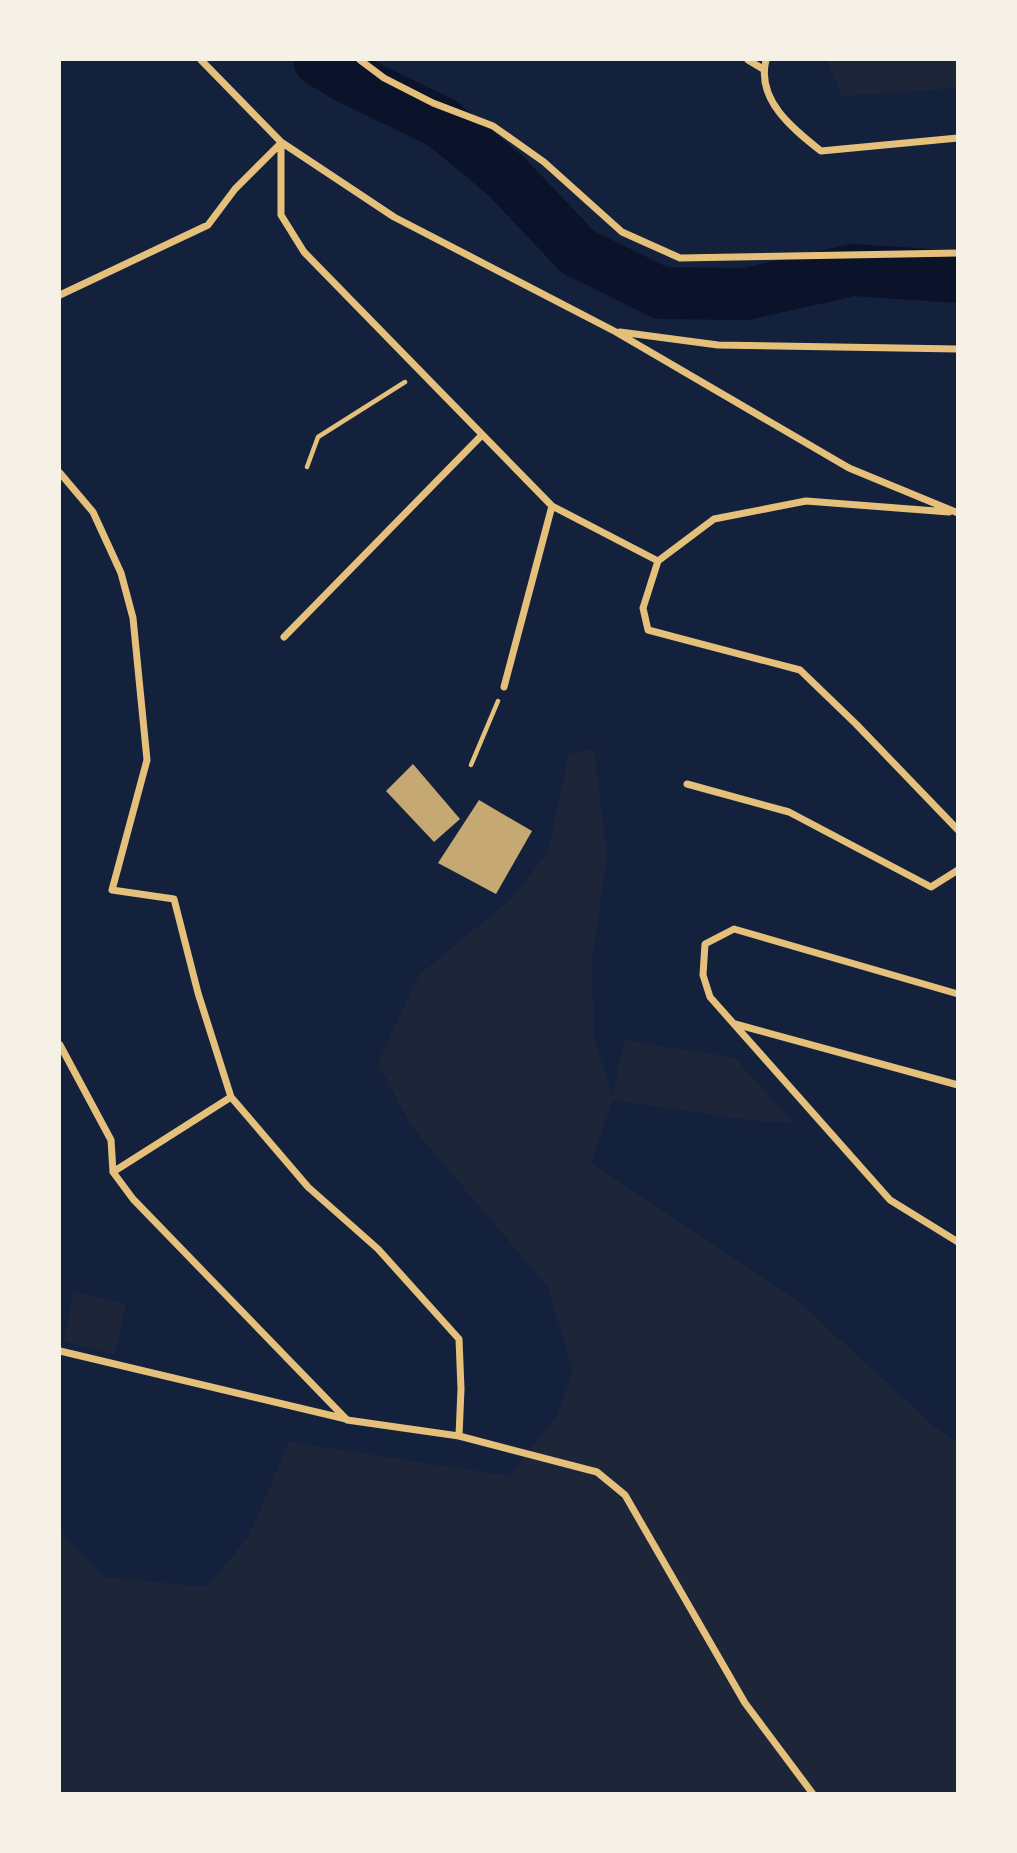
<svg xmlns="http://www.w3.org/2000/svg" width="1017" height="1853" font-family="Helvetica,sans-serif">
<style>
.green{fill:#1d2539}
.lines{fill:none;stroke-linecap:round;stroke-linejoin:round}
.river{stroke:#0b132b;stroke-width:52}
.building{fill:#c6a872}
.path{stroke:#e5c07b;stroke-width:4.5}
.minor{stroke:#e5c07b;stroke-width:7}
</style>
<rect width="100%" height="100%" fill="#14213d"/>
<path class="green" d="M827 60H957V88L842 96Z
M594 750 607 855 592 961 594 1038 613 1098 624 1040 735 1058 794 1123 757 1121 613 1100 591 1163 799 1302 934 1426 957 1443V1793H60V1532L104 1577 207 1587 249 1536 289 1442 509 1476 558 1414 573 1371 548 1287 412 1127 378 1063 419 975 511 899 548 852 569 753Z
M74 1292 126 1304 114 1355 64 1341Z"/>
<g class="lines">
<path class="river" d="M319 60 345 76 442 123 506 176 578 252 661 293 746 294 853 270 958 277"/>
</g>
<path class="building" d="M413 764 460 819 434 842 386 791Z
M479 800 532 831 496 894 438 863Z"/>
<g class="lines">
<path class="path" d="M307 467 318 437 405 382
M471 765 498 701"/>
<path class="minor" d="M201 60 281 142 394 217 616 332 849 468 958 513
M360 60 384 78 433 103 493 126 544 162 622 232 680 258 958 253
M748 60 763 69
M766 60C756 100 793 129 821 151L958 138
M281 142V215L304 252 552 506 658 561
M60 295 208 225 235 189 281 143
M620 332 718 345 958 349
M60 473 93 512 121 573 133 618 147 760 112 890 174 899 198 993 231 1097 308 1187 378 1249 459 1339 461 1389 459 1436
M949 512 806 501 714 519 658 561 643 608 648 630 800 670 856 724 958 830
M284 637 481 436
M504 687 552 506
M687 784 789 812 931 887 958 870
M958 994 734 929 705 944 703 975 710 997 890 1200 958 1242
M735 1024 958 1085
M60 1045 111 1140 113 1172 133 1199 347 1420 459 1436 597 1472 625 1495 745 1703 813 1794
M113 1172 231 1097
M60 1351 346 1419"/>
</g>
<rect width="1017" height="1853" fill="none" stroke="#f6f1e7" stroke-width="122"/>
</svg>
